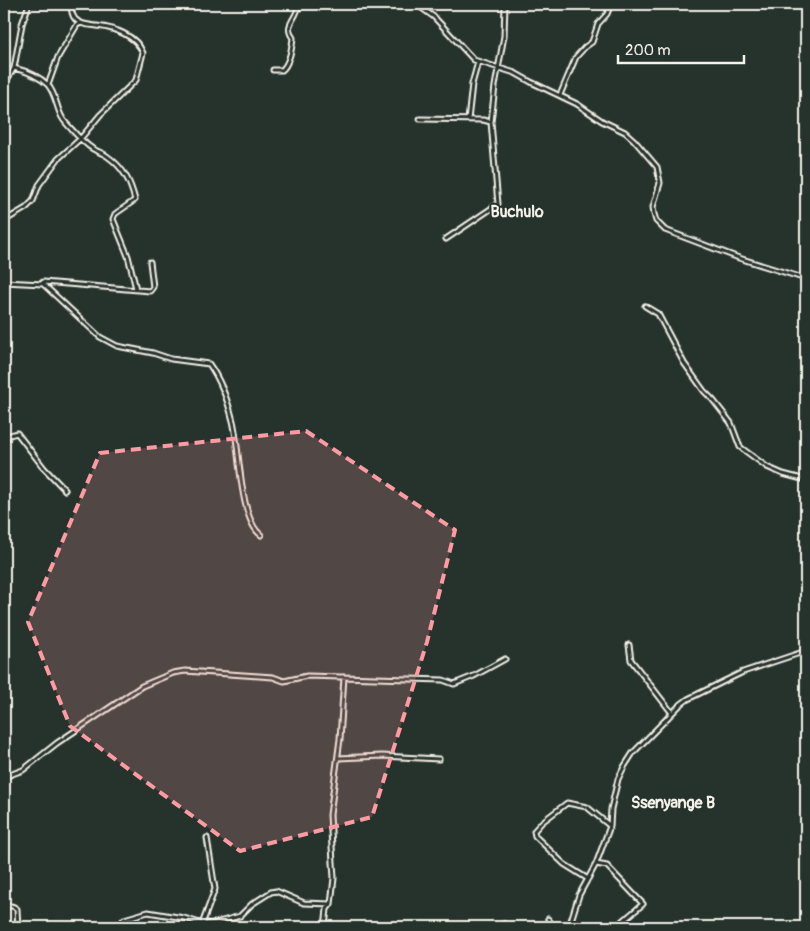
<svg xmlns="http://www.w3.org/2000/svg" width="810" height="931" font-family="Pangolin,sans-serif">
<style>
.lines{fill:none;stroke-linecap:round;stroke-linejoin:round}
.street-casing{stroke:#f4f1e8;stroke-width:7}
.street{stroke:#26332d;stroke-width:3}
.marked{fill:#ff9aa2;fill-opacity:0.2;stroke:#ff9aa2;stroke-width:4;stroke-dasharray:10 6;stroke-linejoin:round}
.labels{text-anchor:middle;stroke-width:4;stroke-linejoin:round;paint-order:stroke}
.quarter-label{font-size:16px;font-weight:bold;fill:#f4f1e8;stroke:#26332d}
</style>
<rect width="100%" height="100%" fill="#26332d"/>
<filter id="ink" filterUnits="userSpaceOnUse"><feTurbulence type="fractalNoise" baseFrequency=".02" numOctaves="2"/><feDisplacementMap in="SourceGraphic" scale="10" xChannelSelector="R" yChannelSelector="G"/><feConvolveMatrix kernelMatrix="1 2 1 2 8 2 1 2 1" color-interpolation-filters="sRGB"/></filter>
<g filter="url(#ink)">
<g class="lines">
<defs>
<path id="street" d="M416 4 434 17 474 60 515 73 531 82 577 104 602 121 625 132 634 140 657 167 660 183 653 207 654 214 656 221 665 230 739 258 806 279
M14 68C26 71 39 76 48 85 58 97 56 113 66 123 74 132 83 143 93 149 98 152 103 153 107 156 124 168 130 181 135 200L115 214 113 219 128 256 136 289
M273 70H282C289 64 292 47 293 38 282 24 300 17 298 4
M4 85 14 68 22 24 29 4
M48 85 58 57 77 25 81 23
M560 95 576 57 585 47 592 42 598 24 607 14 611 4
M420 119 483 120 491 122
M468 120 472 84 478 62
M4 221 26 208 33 201 39 185 58 159 81 138 100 115 136 80 143 53C136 35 114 28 97 26 89 25 81 25 75 19 72 15 71 8 71 4
M446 239 498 204 491 122 495 86 504 36 505 4
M4 282 43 284V282L150 291 153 287 150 262
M43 284 100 337 117 346 153 353 171 359 209 364C221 381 228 401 233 421 240 448 239 519 261 535
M645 306 658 314 684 363 704 391 713 400 731 423 740 447 767 467 783 474 806 480
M4 441 10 435 17 433 44 468 65 490
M629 645 631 660 672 713
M338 758 382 756 439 759
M4 777 23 770 57 743 142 686 173 673 185 671 273 677 284 681 307 676 443 680 454 684 474 676 505 659
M596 864 607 866 643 904 616 927
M588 879 564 864 535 836 534 831 542 822 567 803 587 807 610 826
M4 908C8 905 13 905 17 909L18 927
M548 919 554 927
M504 924 510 927
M118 927 124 919 148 912 184 918 203 924 215 923 240 916 252 904 271 892 276 891 304 903 331 904
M201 927 215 889 207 838
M325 927 327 909 331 904 334 878 330 815 340 739 344 677
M569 927 579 895 596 864 610 826 611 809 618 779 624 767 633 753 680 705 688 699 743 672 806 651"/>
</defs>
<use href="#street" class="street-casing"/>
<use href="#street" class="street"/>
</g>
</g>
<path class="marked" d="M306 431 455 530 427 642 372 817 240 851 70 726 28 622 100 453Z"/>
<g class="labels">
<g class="quarter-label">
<text x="517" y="217">Buchulo</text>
<text x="673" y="808">Ssenyange B</text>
</g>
</g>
<rect width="810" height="931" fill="none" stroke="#26332d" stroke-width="20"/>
<rect x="10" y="10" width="790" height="911" fill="none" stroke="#f4f1e8" stroke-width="2" filter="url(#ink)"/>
<path d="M618 55v8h126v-8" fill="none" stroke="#f4f1e8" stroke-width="2.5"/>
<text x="625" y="55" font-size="15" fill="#f4f1e8" stroke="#26332d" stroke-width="4" paint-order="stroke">200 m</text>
</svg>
